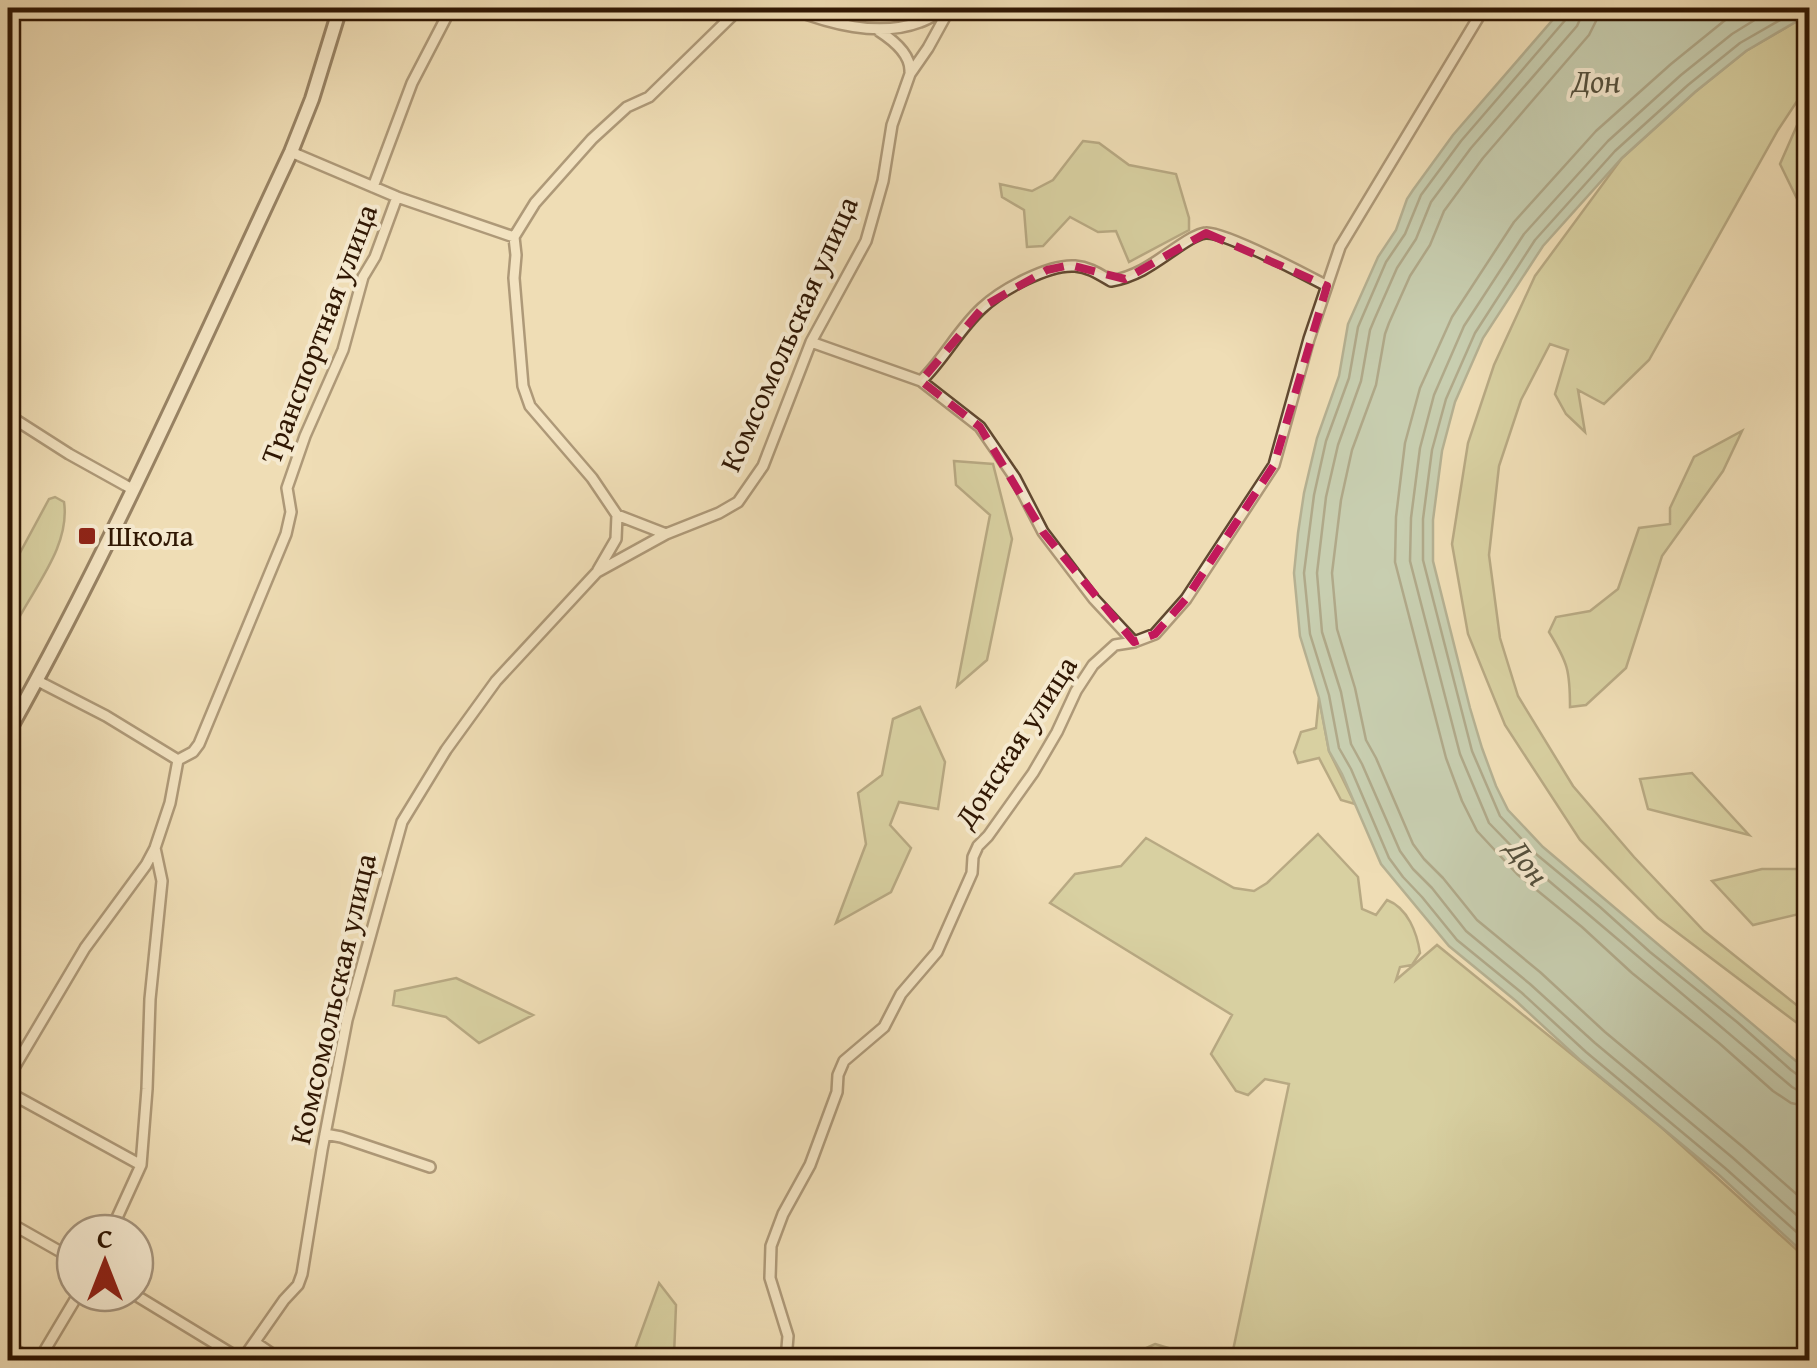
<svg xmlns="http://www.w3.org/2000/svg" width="1817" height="1368" font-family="'Gentium Book Plus',serif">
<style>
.green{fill:#bdc08b;stroke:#766c47;stroke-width:2.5}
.water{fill:#9abcaa;stroke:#707a67;stroke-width:2.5}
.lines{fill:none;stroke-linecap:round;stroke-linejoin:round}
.shore{stroke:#656a56;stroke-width:2.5}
.street-casing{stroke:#604830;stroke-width:14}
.secondary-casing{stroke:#301703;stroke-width:18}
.street{stroke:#f5e9cf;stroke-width:9}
.secondary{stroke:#f5e9cf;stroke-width:12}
.marked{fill:none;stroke:#c2185b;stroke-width:8;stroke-dasharray:20 12;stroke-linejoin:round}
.poi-dot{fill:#8f2418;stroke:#f5e9cf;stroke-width:4}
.labels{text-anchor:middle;stroke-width:8;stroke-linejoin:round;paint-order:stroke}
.street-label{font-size:30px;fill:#301703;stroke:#f5e9cf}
.poi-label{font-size:30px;fill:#301703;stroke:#f5e9cf;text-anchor:start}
.water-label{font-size:32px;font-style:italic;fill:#55513d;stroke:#f5e9cf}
</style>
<rect width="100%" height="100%" fill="#efddb5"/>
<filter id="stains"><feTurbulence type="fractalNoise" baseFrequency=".002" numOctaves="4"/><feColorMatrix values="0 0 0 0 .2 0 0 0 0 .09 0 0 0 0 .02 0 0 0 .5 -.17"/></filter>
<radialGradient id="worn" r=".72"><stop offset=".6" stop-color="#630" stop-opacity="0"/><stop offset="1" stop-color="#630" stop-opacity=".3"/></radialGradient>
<path class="green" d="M1809 14V83L1778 130 1649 360 1604 404 1578 390 1585 432 1566 414 1555 394 1568 350 1550 344 1521 400 1499 466 1489 555 1500 638 1518 696 1573 786 1634 857 1704 931 1809 1015V1032L1658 918 1580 840 1505 725 1468 634 1452 544 1468 443 1494 365 1535 276 1622 158 1695 92 1746 51Z
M1809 98V240L1800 239 1802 209 1780 164Z
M1083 141 1099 143 1129 165 1176 174 1189 218V230L1129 262 1116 231 1098 232 1070 217 1043 246 1027 247 1024 210 1002 197 1000 184 1032 191 1053 180Z
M1742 431 1723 471 1662 556 1626 668 1586 705 1570 707C1570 671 1568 663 1549 632L1556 617 1590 611 1618 589 1639 528 1670 524V508L1694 457Z
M954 461 993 464 1012 539 987 660 957 686 990 515 956 485Z
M55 497 64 502C70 543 39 581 20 616L17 620 8 619V575L49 499Z
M1319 698 1329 751 1355 804 1341 800 1319 758 1298 763 1294 752 1301 732 1316 728Z
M920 707 945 762 938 809 899 802 890 825 911 848 891 892 836 923 866 844 858 793 882 775 893 719Z
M1692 773 1749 835 1648 809 1640 779Z
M1318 834 1358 877 1362 909 1376 915 1387 900C1408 908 1417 933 1420 953L1412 965 1400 967 1396 980 1437 945 1660 1126 1809 1261V1360H1231L1289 1084 1265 1079 1248 1095 1236 1091 1211 1054 1232 1015 1050 903 1075 874 1121 866 1146 838 1234 888 1254 891 1267 883Z
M1762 869H1798L1809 872V916L1803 913 1753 925 1712 881Z
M456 978 533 1015 479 1043 446 1017 393 1005 395 991Z
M659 1283 676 1305 674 1356 676 1360H631Z
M1155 1344 1175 1350 1177 1360H1124L1126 1357Z"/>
<path class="water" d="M1563 8H1809V14L1746 51 1695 92 1622 158 1543 246 1483 338 1455 402 1442 451 1433 520V561L1470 708 1482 748 1496 786 1508 810 1543 847 1809 1072V1258L1719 1175 1580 1060 1516 1001 1449 946 1381 864 1342 774 1329 751 1319 698 1300 636 1294 573 1298 533 1304 493 1317 438 1339 376 1348 324 1378 257 1396 230 1407 199 1413 190 1453 135Z"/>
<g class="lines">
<path class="shore" d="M1570 8 1567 18 1461 141 1421 195 1405 234 1386 262 1364 313 1358 327 1349 378 1326 441 1314 495 1304 573 1310 634 1329 695 1339 748 1351 769 1389 858 1403 877 1422 897 1457 940 1522 993 1586 1052 1725 1168 1810 1244
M1582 8 1581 17 1577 26 1471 148 1431 202 1416 239 1397 268 1375 318 1370 330 1361 381 1338 445 1326 497 1317 573 1322 632 1341 692 1351 744 1362 764 1400 851 1413 869 1432 888 1466 931 1530 984 1595 1043 1733 1158 1810 1227
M1597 8 1596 21 1589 35 1483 158 1444 211 1430 245 1410 276 1389 323 1385 334 1376 385 1352 450 1341 500 1332 573 1337 629 1355 688 1366 740 1376 758 1413 844 1424 859 1443 878 1477 920 1540 972 1605 1032 1743 1147 1810 1206
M1745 8 1724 21 1671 64 1596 131 1514 222 1452 317 1420 388 1405 443 1396 517 1395 562 1446 758 1462 801 1477 831 1517 874 1582 927 1632 973 1719 1043 1773 1091 1791 1103 1810 1107
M1774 8 1732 34 1681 75 1608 141 1524 234 1464 326 1434 395 1420 448 1411 518 1410 561 1460 754 1489 823 1529 864 1792 1087 1799 1091 1810 1092
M1801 8 1740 43 1688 85 1615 151 1535 240 1475 333 1446 399 1432 450 1423 519V560L1472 751 1500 816 1536 854 1600 907 1650 952 1737 1022 1791 1070 1802 1078 1810 1079"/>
<defs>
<path id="street" d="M789 8C828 23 878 38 920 22 929 19 939 12 948 8
M879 31C893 40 911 54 910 72
M291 152 397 197 514 237
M373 187 412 83 451 8
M811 342 921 381 980 427 1015 478 1043 532 1094 599 1134 642
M921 381C944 359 958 330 982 308 1001 290 1048 264 1075 266 1089 267 1099 274 1111 281 1145 275 1164 254 1192 238 1197 236 1201 233 1206 233 1226 232 1306 275 1327 286
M8 415 69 454 132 489
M617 515 666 534
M598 570 616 539 617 515 592 478 530 406 523 386 514 278 516 255 514 237 535 203 592 139 627 107 649 97 740 8
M36 680 106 716 178 760
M178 760 193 752 199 744 286 534 291 512 287 488 305 436 343 350 363 277 375 257 397 197
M8 1078 85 948 146 865 155 848 170 803 178 760
M8 1092 141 1165
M325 1134 341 1137 430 1167
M8 1222 75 1260
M110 1233 141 1165 147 1089 150 999 162 881 155 848
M132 1293 242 1360
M256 1343 281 1360
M8 1346 33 1360
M39 1360 79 1293
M242 1360 284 1300 298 1285 302 1274 322 1150 347 1020 402 822 446 750 496 681 597 572 666 534 719 513 738 502 763 466 811 342 866 241 883 181 892 125 910 74 928 48 950 8
M786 1360 788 1336 770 1278 771 1246 783 1214 810 1165 837 1092 838 1075 844 1061 884 1027 901 994 937 952 972 873 973 857 978 846 988 836 1033 773 1057 732 1076 691 1093 665 1115 645 1134 642 1155 634 1186 599 1274 465 1309 339 1340 247 1484 8"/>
<path id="secondary" d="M8 732C113 545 200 346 291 152L312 99 340 8"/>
</defs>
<use href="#street" class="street-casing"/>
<use href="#secondary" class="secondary-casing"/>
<use href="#street" class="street"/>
<use href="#secondary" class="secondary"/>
</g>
<path d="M0 0H1817V1368H0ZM1206 233 1327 286 1274 465 1186 599 1155 634 1134 642 1043 532 980 427 921 381 984 306 1047 270 1070 265 1125 279Z" fill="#efddb5" fill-opacity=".55" fill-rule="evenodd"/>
<path class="marked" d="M1206 233 1327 286 1274 465 1186 599 1155 634 1134 642 1043 532 980 427 921 381 984 306 1047 270 1070 265 1125 279Z"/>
<rect class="poi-dot" x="77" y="526" width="20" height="20" rx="5"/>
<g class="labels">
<g class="street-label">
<text transform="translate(319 334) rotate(-69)" y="10">Транспортная улица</text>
<text transform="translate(789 334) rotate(-66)" y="10">Комсомольская улица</text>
<text transform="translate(1016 742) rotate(-57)" y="10">Донская улица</text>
<text transform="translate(333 999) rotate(-77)" y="10">Комсомольская улица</text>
</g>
<g class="poi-label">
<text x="107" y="546">Школа</text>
</g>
<g class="water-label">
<text x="1596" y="92">Дон</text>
<text transform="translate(1528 862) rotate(54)" y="11">Дон</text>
</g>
</g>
<rect width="1817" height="1368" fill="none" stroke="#efddb5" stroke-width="40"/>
<rect x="10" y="10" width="1797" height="1348" fill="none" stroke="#301703" stroke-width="5"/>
<rect x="20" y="20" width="1777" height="1328" fill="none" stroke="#301703" stroke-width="2.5"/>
<g transform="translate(105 1263)"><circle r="48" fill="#f5e9cf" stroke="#a6957d" stroke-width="2.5"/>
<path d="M0-8L18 38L0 25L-18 38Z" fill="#8f2418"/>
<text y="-15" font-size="28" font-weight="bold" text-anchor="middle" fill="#301703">С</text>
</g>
<rect width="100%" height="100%" filter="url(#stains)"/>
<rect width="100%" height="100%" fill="url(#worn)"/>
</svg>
